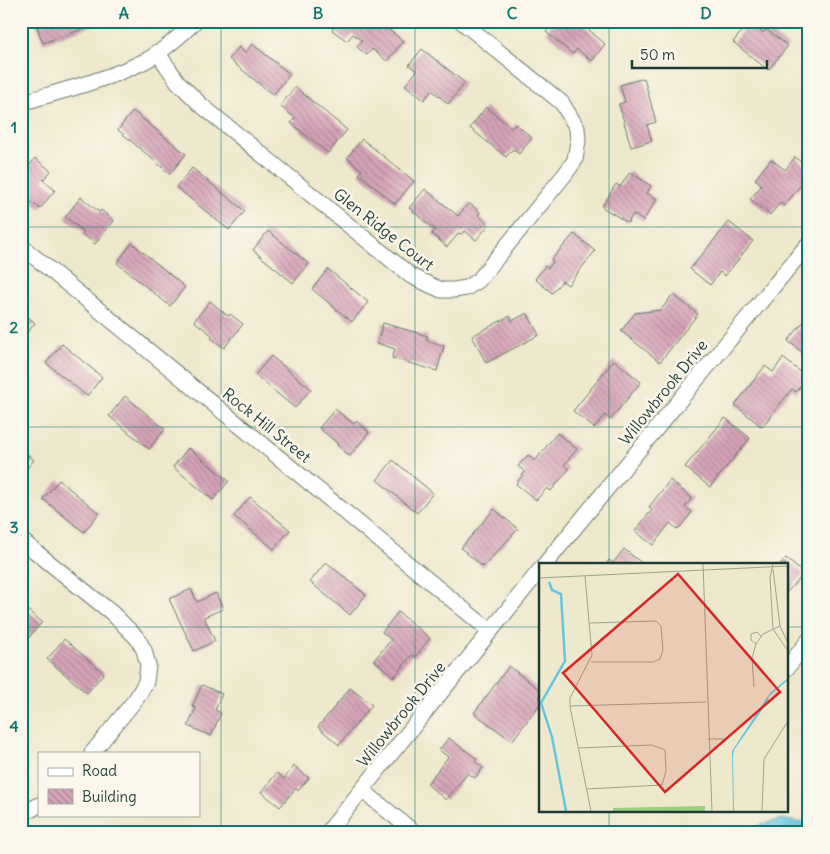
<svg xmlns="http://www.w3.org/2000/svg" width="830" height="854" font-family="Delius,sans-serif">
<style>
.water{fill:url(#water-waves);stroke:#41828a}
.building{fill:url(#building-back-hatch)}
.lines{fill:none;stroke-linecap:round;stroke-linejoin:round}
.street-casing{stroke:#677969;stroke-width:17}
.street{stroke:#fff;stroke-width:15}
.grid{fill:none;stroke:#0f766e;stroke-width:1;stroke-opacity:0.55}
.labels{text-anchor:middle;stroke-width:5;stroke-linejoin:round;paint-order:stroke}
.street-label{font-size:16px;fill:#1f3d34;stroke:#fbf7ec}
.inset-river{fill:none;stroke:#63c6e1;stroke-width:2.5}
.inset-road{fill:none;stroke:#9ba48f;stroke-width:1}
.view{fill:#d62828;fill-opacity:0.15;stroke:#d62828;stroke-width:2.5}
.inset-edge{fill:none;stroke:#1f3d34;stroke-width:2.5}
.neatline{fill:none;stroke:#0f766e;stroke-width:2}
.grid-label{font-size:16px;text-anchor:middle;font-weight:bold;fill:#0f766e}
</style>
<defs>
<pattern id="water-waves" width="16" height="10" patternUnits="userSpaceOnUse" patternTransform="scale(1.25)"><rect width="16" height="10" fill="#63c6e1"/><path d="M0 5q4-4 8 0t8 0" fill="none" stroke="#51a2b7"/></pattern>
<pattern id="building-back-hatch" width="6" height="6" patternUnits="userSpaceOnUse" patternTransform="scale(1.25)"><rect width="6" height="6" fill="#d5a3b7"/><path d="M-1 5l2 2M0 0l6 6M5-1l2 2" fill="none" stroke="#ac8696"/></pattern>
</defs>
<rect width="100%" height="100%" fill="#fbf7ec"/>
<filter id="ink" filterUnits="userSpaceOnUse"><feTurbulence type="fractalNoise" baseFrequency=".02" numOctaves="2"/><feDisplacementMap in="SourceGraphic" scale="10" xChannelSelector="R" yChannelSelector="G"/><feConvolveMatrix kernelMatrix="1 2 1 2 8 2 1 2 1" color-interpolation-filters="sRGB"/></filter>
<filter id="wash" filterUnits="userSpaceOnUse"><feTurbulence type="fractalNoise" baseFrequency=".0096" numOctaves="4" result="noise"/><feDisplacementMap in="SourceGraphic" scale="20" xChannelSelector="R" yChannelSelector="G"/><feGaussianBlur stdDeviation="1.12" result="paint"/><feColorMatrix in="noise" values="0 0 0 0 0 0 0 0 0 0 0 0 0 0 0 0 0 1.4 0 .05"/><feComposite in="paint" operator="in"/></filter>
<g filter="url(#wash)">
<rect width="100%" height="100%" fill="#eee8cc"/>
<path class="water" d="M782 819 809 824V833L780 829 764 833H749L757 826Z"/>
<g id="blocks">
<path class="building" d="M35 21H96L97 24 43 43Z
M339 21H386L392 26 389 30 403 41 387 61 372 49 367 55 357 47 362 41 353 34 347 41 332 30Z
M555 21H579L605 44 592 61 577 49 573 54 546 32Z
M701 21H717L711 29Z
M749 23 763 33 766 29 788 46 768 70 733 42Z
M252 44 290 74 273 95 229 59 239 47 245 53Z
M422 49 465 83 448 104 432 90 424 100 405 85 417 71 409 65Z
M644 78 656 122 647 125 652 141 631 147 619 104 625 102 620 85Z
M295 87 347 130 328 153 291 123 295 118 280 106Z
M486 107 512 128 516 124 532 138 519 154 513 149 506 157 470 128Z
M133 111 186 154 170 174 118 130Z
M362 139 414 181 395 204 359 174 362 170 347 158Z
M795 157 809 169V175L784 206 780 203 770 215 750 199 762 185 755 179 771 159 785 170Z
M35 158 51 171 43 180 55 190 40 209 21 194V162L23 160 30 165Z
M192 168 245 211 229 230 176 187Z
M630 172 651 186 647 193 657 199 643 221 633 214 628 223 602 207 616 184 620 187Z
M425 189 458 216 469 203 480 212 478 215 489 225 476 240 465 231 461 234 459 233 447 247 432 234 435 230 409 208Z
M81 197 99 212 101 210 114 221 95 244 82 234 84 232 65 217Z
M729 222 753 241 725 276 720 272 710 285 690 269Z
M268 231 309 264 293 283 253 250Z
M574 234 595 251 568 285 562 281 552 293 535 279 545 266 548 268 553 262 551 260Z
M132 243 185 287 170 306 117 263Z
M328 269 368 302 352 322 312 289Z
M673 294 698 314 660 362 621 331 635 313 661 310Z
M210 301 228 316 230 314 243 324 224 348 211 338 213 336 194 321Z
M21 311 35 323 21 340Z
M527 313 539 335 486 363 472 336 510 316 512 321Z
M809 315V358L788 341Z
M383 323 428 336 426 340 444 346 437 371 392 358 395 349 377 343Z
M62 344 102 377 87 396 46 363Z
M271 356 311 389 295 408 255 375Z
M783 358 807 377 796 392 792 389 762 427 735 405 765 366 773 372Z
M614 360 641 382 610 420 605 415 594 428 573 411Z
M125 396 165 429 149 449 109 416Z
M335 409 354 424 356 421 369 432 350 456 337 445 338 444 319 428Z
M725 418 750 438 710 487 685 467Z
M557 433 577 449 564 465 569 469 551 491 547 488 536 500 516 484 525 472 518 466 528 455 535 461Z
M188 448 229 481 213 500 173 467Z
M21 450 34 460 21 476Z
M393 460 433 493 417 513 377 480Z
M59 480 99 513 84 532 43 499Z
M670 480 692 498 685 507 692 512 678 530 670 523 653 545 635 531 652 510 649 507Z
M250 497 290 530 274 549 234 516Z
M494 509 518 529 483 567 461 548Z
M624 549 643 564H606L609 560 613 563Z
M786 558 804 574 786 593V564H780Z
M326 562 366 595 350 615 310 582Z
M191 589 197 602 216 593 223 609 204 617 215 641 194 651 169 599Z
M21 605 42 622 21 647Z
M398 612 430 638 415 657 412 655 394 677 374 660 391 640 382 632Z
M64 639 104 673 87 693 47 659Z
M509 666 540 690V704L512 741 474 713Z
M202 685 222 694 215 710 221 713 211 736 188 726 196 708 192 707Z
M350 688 372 705 339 745 318 727Z
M449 738 477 759 475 761 483 768 475 778 468 773 446 800 427 784 448 757 439 750Z
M294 766 309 778 298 791 296 788 280 807 261 792 277 773 284 779Z"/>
</g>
</g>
<g filter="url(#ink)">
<use href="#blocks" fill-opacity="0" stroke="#677969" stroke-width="1"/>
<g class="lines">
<defs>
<path id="street" d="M157 52 178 82 201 105 411 276 441 290H454L466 288 478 281 566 173 575 160 578 141 577 128 562 103 461 21
M21 103C61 91 106 80 143 62 158 55 183 34 195 21
M21 246 490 631
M21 540 112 613 137 638 144 650 148 665 146 682 136 699 92 753
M545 564 809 243
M786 669 809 640
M362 790 415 833
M21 811 32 809 39 805
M327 833 540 570"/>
</defs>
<use href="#street" class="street-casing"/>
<use href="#street" class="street"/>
</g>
</g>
<path class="grid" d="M221 21V833M415 21V833M609 21V564M21 227H809M21 427H809M21 627H540M786 627H809M609 810V833"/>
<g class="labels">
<g class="street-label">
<text transform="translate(384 229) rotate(38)" y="6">Glen Ridge Court</text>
<text transform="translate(663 392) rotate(-51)" y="6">Willowbrook Drive</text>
<text transform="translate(267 425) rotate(39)" y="6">Rock Hill Street</text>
<text transform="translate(401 714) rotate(-51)" y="6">Willowbrook Drive</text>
</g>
</g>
<g transform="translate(539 563)">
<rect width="249" height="249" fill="#eee8cc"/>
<path d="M166 243V248H74V245Z" fill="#99cf81"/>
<path d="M249 115V117L230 133 228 140 195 187 194 193 195 248H194L193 188 231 130Z" fill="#63c6e1"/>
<path class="inset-river" d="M10 19 13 27 22 31 26 98 2 140 13 174 27 248"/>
<path class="inset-road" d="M164 0 173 248M234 0 231 15 234 66 249 88M234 6 241 63 249 80M46 13 53 92 31 135V144L52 248M0 15 249 3M51 60 117 58 122 63 124 87 121 96 114 99H52M217 81 212 77V71L218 69 222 73M215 124 213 95 217 81 224 71 241 63M31 143 167 139M169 176H188M39 185 113 182 126 187 127 208 123 222 48 226M223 248 225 196 249 158"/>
<path class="view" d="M139 11 241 129 126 229 24 110Z"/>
<rect width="249" height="249" class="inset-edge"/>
</g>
<rect width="830" height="854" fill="none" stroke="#fbf7ec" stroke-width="55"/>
<rect x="38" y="752" width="162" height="65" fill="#fbf7ec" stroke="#a3ada2"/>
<rect x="48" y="768" width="25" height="8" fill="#ffffff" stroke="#a3ada2"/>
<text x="82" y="776" font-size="15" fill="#1f3d34">Road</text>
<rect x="48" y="789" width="25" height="15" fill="url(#building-back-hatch)" stroke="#a3ada2"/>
<text x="82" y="802" font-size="15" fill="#1f3d34">Building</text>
<path d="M632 60v8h135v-8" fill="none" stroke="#1f3d34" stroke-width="2.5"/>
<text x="640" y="60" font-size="15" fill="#1f3d34" stroke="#fbf7ec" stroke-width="4" paint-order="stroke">50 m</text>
<rect x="28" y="28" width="774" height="798" class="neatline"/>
<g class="grid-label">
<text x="124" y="19">A</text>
<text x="318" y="19">B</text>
<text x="512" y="19">C</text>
<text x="706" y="19">D</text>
<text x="14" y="133">1</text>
<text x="14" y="333">2</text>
<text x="14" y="533">3</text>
<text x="14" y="732">4</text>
</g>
</svg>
